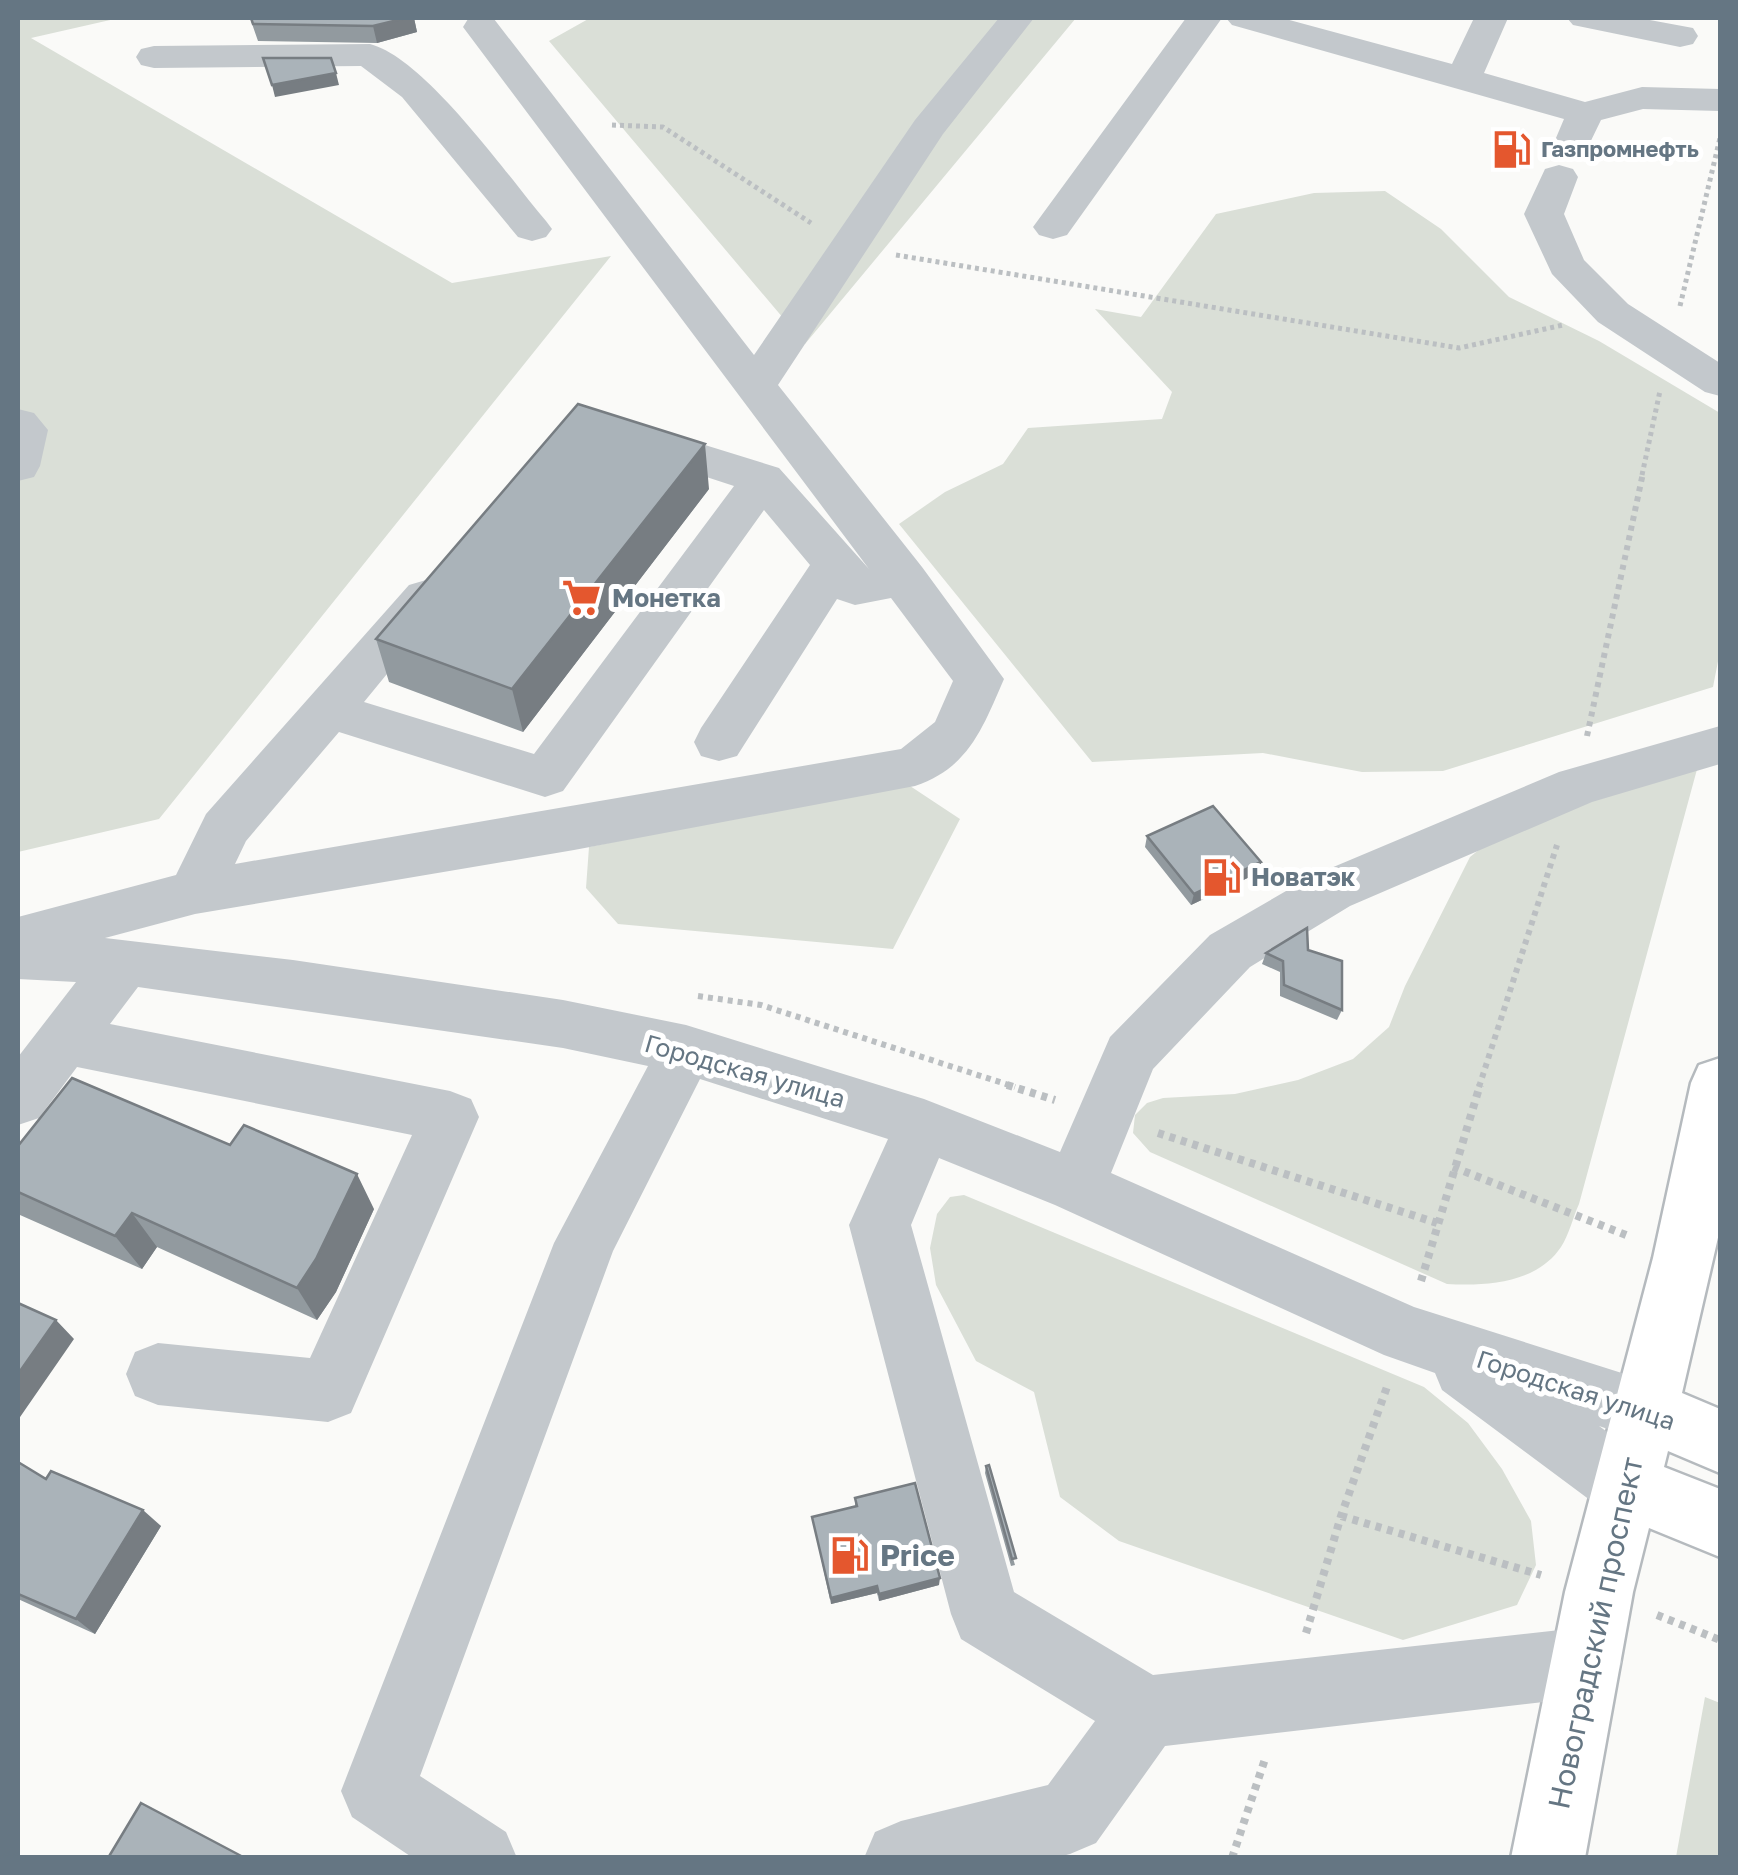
<svg xmlns="http://www.w3.org/2000/svg" width="1738" height="1875" font-family="'Golos Text',sans-serif">
<style>
.green{fill:#dadfd7}
.lines{fill:none;stroke-linecap:round;stroke-linejoin:round}
.major-casing{stroke:#b5babe;stroke-width:5}
.path-far2{stroke:#bbbfc2;stroke-width:5;stroke-dasharray:4 4;stroke-linecap:butt}
.path-far1{stroke:#bbbfc2;stroke-width:6;stroke-dasharray:5 5;stroke-linecap:butt}
.path{stroke:#bbbfc2;stroke-width:8;stroke-dasharray:6 6;stroke-linecap:butt}
.minor{fill:#c3c8cc;fill-rule:evenodd}
.major{fill:#fff;fill-rule:evenodd}
.wall{fill:#929a9f}
.shaded-wall{fill:#777d82}
.building{fill:#aab3b9;stroke:#777d82;stroke-width:2.5}
.labels{text-anchor:middle;stroke-width:10;stroke-linejoin:round;paint-order:stroke}
.far-poi-label{font-size:22px;font-weight:bold;fill:#657683;stroke:#fff;text-anchor:start}
.poi-label{font-size:25px;font-weight:bold;fill:#657683;stroke:#fff;text-anchor:start}
.street-label{font-size:25px;fill:#657683;stroke:#fff}
.near-poi-label{font-size:30px;font-weight:bold;fill:#657683;stroke:#fff;text-anchor:start}
.near-street-label{font-size:30px;fill:#657683;stroke:#fff}
</style>
<rect width="100%" height="100%" fill="#fafaf8"/>
<path class="green" d="M18 18H119L31 38 452 283 611 256 159 819 18 852Z
M590 18H1076L805 344 549 41Z
M1385 191 1441 229 1509 297 1599 341 1720 413V651L1713 687 1443 771 1362 772 1263 753 1092 762 899 524 945 492 1003 464 1028 428 1162 419 1172 392 1095 309 1141 317 1216 214 1314 193Z
M1690 757 1699 762 1579 1204C1573 1217 1569 1235 1561 1247 1536 1284 1486 1286 1447 1284L1150 1152 1133 1133 1135 1115 1147 1103 1163 1098 1235 1094 1298 1080 1353 1059 1389 1027 1405 986 1470 857 1486 844Z
M904 782 960 819 893 949 618 924 586 888 589 847Z
M964 1195 1424 1387 1468 1423 1502 1469 1531 1521 1536 1565 1517 1605 1403 1640 1119 1541 1060 1497 1034 1392 976 1361 936 1285 930 1248 937 1214 950 1197Z
M1705 1697 1720 1703V1857H1676Z"/>
<g class="lines">
<defs>
<path id="major" d="M1720 1058V1229L1682 1393 1720 1409V1473L1668 1451 1664 1467 1720 1489V1557L1649 1528 1633 1592 1585 1858H1511L1565 1592 1653 1258 1691 1083 1699 1065Z"/>
</defs>
<use href="#major" class="major-casing"/>
<path class="path-far2" d="M612 125 663 127 811 223
M896 255 1459 348 1563 325
M1680 306 1720 138
M1642 475 1660 391"/>
<path class="path-far1" d="M1587 736 1643 473
M698 996 761 1005 1015 1087
M1479 1087 1557 845"/>
<path class="path" d="M1007 1085 1055 1100
M1158 1133 1437 1223
M1453 1167 1631 1237
M1421 1281 1480 1085
M1341 1516 1541 1575
M1657 1615 1720 1640
M1306 1633 1341 1516 1388 1384
M1232 1858 1265 1759"/>
<path class="minor" d="M486 18 494 19 754 355 915 120 999 18H1034L943 134 778 385 922 567 1004 679C983 727 969 768 915 786L574 850 195 914 105 938 293 960 563 1000 686 1025 924 1099 1060 1152 1110 1037 1210 935 1312 876 1559 772 1720 726V764L1592 802 1350 906 1250 967 1153 1069 1111 1173 1414 1307 1669 1388 1679 1410 1669 1432 1646 1442 1599 1426 1650 1463 1659 1486 1650 1509 1626 1519 1602 1509 1442 1390 1435 1373 1384 1355 1055 1205 939 1158 911 1225 1014 1592 1153 1675 1587 1627 1612 1637 1622 1662 1612 1687 1587 1697 1165 1746 1096 1843 1070 1854 1055 1858H864L875 1832 901 1821 1048 1785 1095 1721 961 1639 951 1614 849 1225 888 1139 700 1079 613 1251 420 1776 506 1832 517 1858H413L352 1817 341 1791 554 1243 648 1066 563 1048 138 987 110 1024 450 1091 471 1099 479 1117 351 1413 328 1422 158 1405 135 1396 126 1374 135 1352 158 1343 310 1358 412 1135 77 1067 39 1118 18 1125V1057L76 982 18 979V917L176 875 206 814 409 585 426 580 443 585 450 597 364 702 534 754 734 486 621 449 615 439 621 429 637 424 779 468 869 569 463 27 468 19ZM764 510 810 565 701 728 694 742 701 756 719 761 737 756 837 599 855 605 891 598 953 681 935 722 901 749 235 864 246 841 339 732 545 797 563 791Z
M1186 18H1222L1067 235 1053 239 1039 235 1033 227Z
M1226 18H1282L1452 64 1474 18H1508L1484 73 1585 102 1642 87 1720 89V111L1643 109 1601 120 1585 153 1572 156 1559 153 1553 145 1564 119 1232 25Z
M1567 18H1639L1693 28 1698 36 1693 44 1680 47 1573 25Z
M370 44C425 58 507 175 546 221L552 229 546 237 532 241 518 237 402 97 361 66 154 68 141 65 136 57 141 49 154 46Z
M1559 165 1573 169 1578 177 1564 214 1584 260 1628 304 1720 363V396L1705 392 1598 322 1552 274 1524 214 1545 169Z
M18 409 34 413 48 430 40 466 34 477 18 481Z"/>
<use href="#major" class="major"/>
</g>
<path class="wall" d="M250 18H414L417 32 377 43 258 41Z
M709 489 523 732 389 682 376 639Z
M1147 836 1261 862 1258 873 1191 905 1145 847Z
M1308 950 1342 1010 1337 1020 1280 996V972L1262 964 1266 953Z
M18 1146 374 1209 336 1292 317 1320 157 1247 142 1269 20 1215 18 1212Z
M18 1462 46 1479 161 1526 95 1634 18 1599Z
M986 1466 1015 1565 1011 1566 985 1473Z
M855 1498 939 1585 879 1601 877 1593 831 1604 812 1517 855 1506Z"/>
<path class="shaded-wall" d="M406 18H414L417 32 377 43 373 26Z
M336 73 339 85 275 97 272 85Z
M705 444 709 489 523 732 512 689Z
M1261 862 1258 873 1191 905 1194 894Z
M357 1174 374 1209 336 1292 317 1320 297 1288Z
M132 1213 157 1247 142 1269 115 1236Z
M56 1320 74 1339 18 1420V1374Z
M143 1510 161 1526 95 1634 76 1619Z
M940 1578 939 1585 879 1601V1594Z
M877 1586V1593L831 1604V1598Z"/>
<path class="building" d="M251 18H406L373 26 253 24Z
M263 58H331L336 73 272 85Z
M578 404 705 444 512 689 376 639Z
M1213 806 1261 862 1194 894 1147 836Z
M1307 928 1308 950 1342 961V1010L1284 985 1283 961 1266 953Z
M72 1078 230 1145 244 1125 357 1174 316 1259 297 1288 132 1213 115 1236 18 1192V1146Z
M18 1303 56 1320 18 1374Z
M18 1462 46 1479 51 1471 143 1510 76 1619 18 1594Z
M989 1465 1016 1558 1012 1559 986 1466Z
M915 1483 940 1578 879 1594 877 1586 831 1598 812 1517 857 1506 855 1498Z
M141 1803 245 1858H108Z"/>
<defs>
<symbol id="fuel-bare" viewBox="-9 -9 18 18"><path d="M-5.5-6h7V0h2V4h1.3V-2.5L3-4.5l.8-.8L6-3V5H2.5V1h-1V6h-7ZM-4.2-4.7v3.2H.2V-4.7Z" fill="#e4572e" stroke="#fff" stroke-width="2.5" paint-order="stroke"/></symbol>
<symbol id="supermarket-bare" viewBox="-9 -9 18 18"><path d="M-6-5.5h2.5l.6 2H6L4.5 2H-2.5L-4.4-4H-6ZM-1.5 3.2a1.3 1.3 0 1 0 .1 0ZM3 3.2a1.3 1.3 0 1 0 .1 0Z" fill="#e4572e" stroke="#fff" stroke-width="2.5" paint-order="stroke"/></symbol>
</defs>
<g fill-rule="evenodd">
<use href="#fuel-bare" x="1484" y="122" width="55" height="55"/>
<use href="#supermarket-bare" x="554" y="570" width="55" height="55"/>
<use href="#fuel-bare" x="1194" y="850" width="55" height="55"/>
<use href="#fuel-bare" x="822" y="1528" width="55" height="55"/>
</g>
<g class="labels">
<g class="far-poi-label">
<text x="1541" y="157">Газпромнефть</text>
</g>
<g class="poi-label">
<text x="612" y="607">Монетка</text>
<text x="1251" y="886">Новатэк</text>
</g>
<g class="street-label">
<text transform="translate(745 1071) rotate(16)" y="9">Городская улица</text>
<text transform="translate(1576 1390) rotate(18)" y="9">Городская улица</text>
</g>
<g class="near-poi-label">
<text x="880" y="1566">Price</text>
</g>
<g class="near-street-label">
<text transform="translate(1596 1633) rotate(-78)" y="10">Новоградский проспект</text>
</g>
</g>
<rect width="1738" height="1875" fill="none" stroke="#657683" stroke-width="40"/>
</svg>
